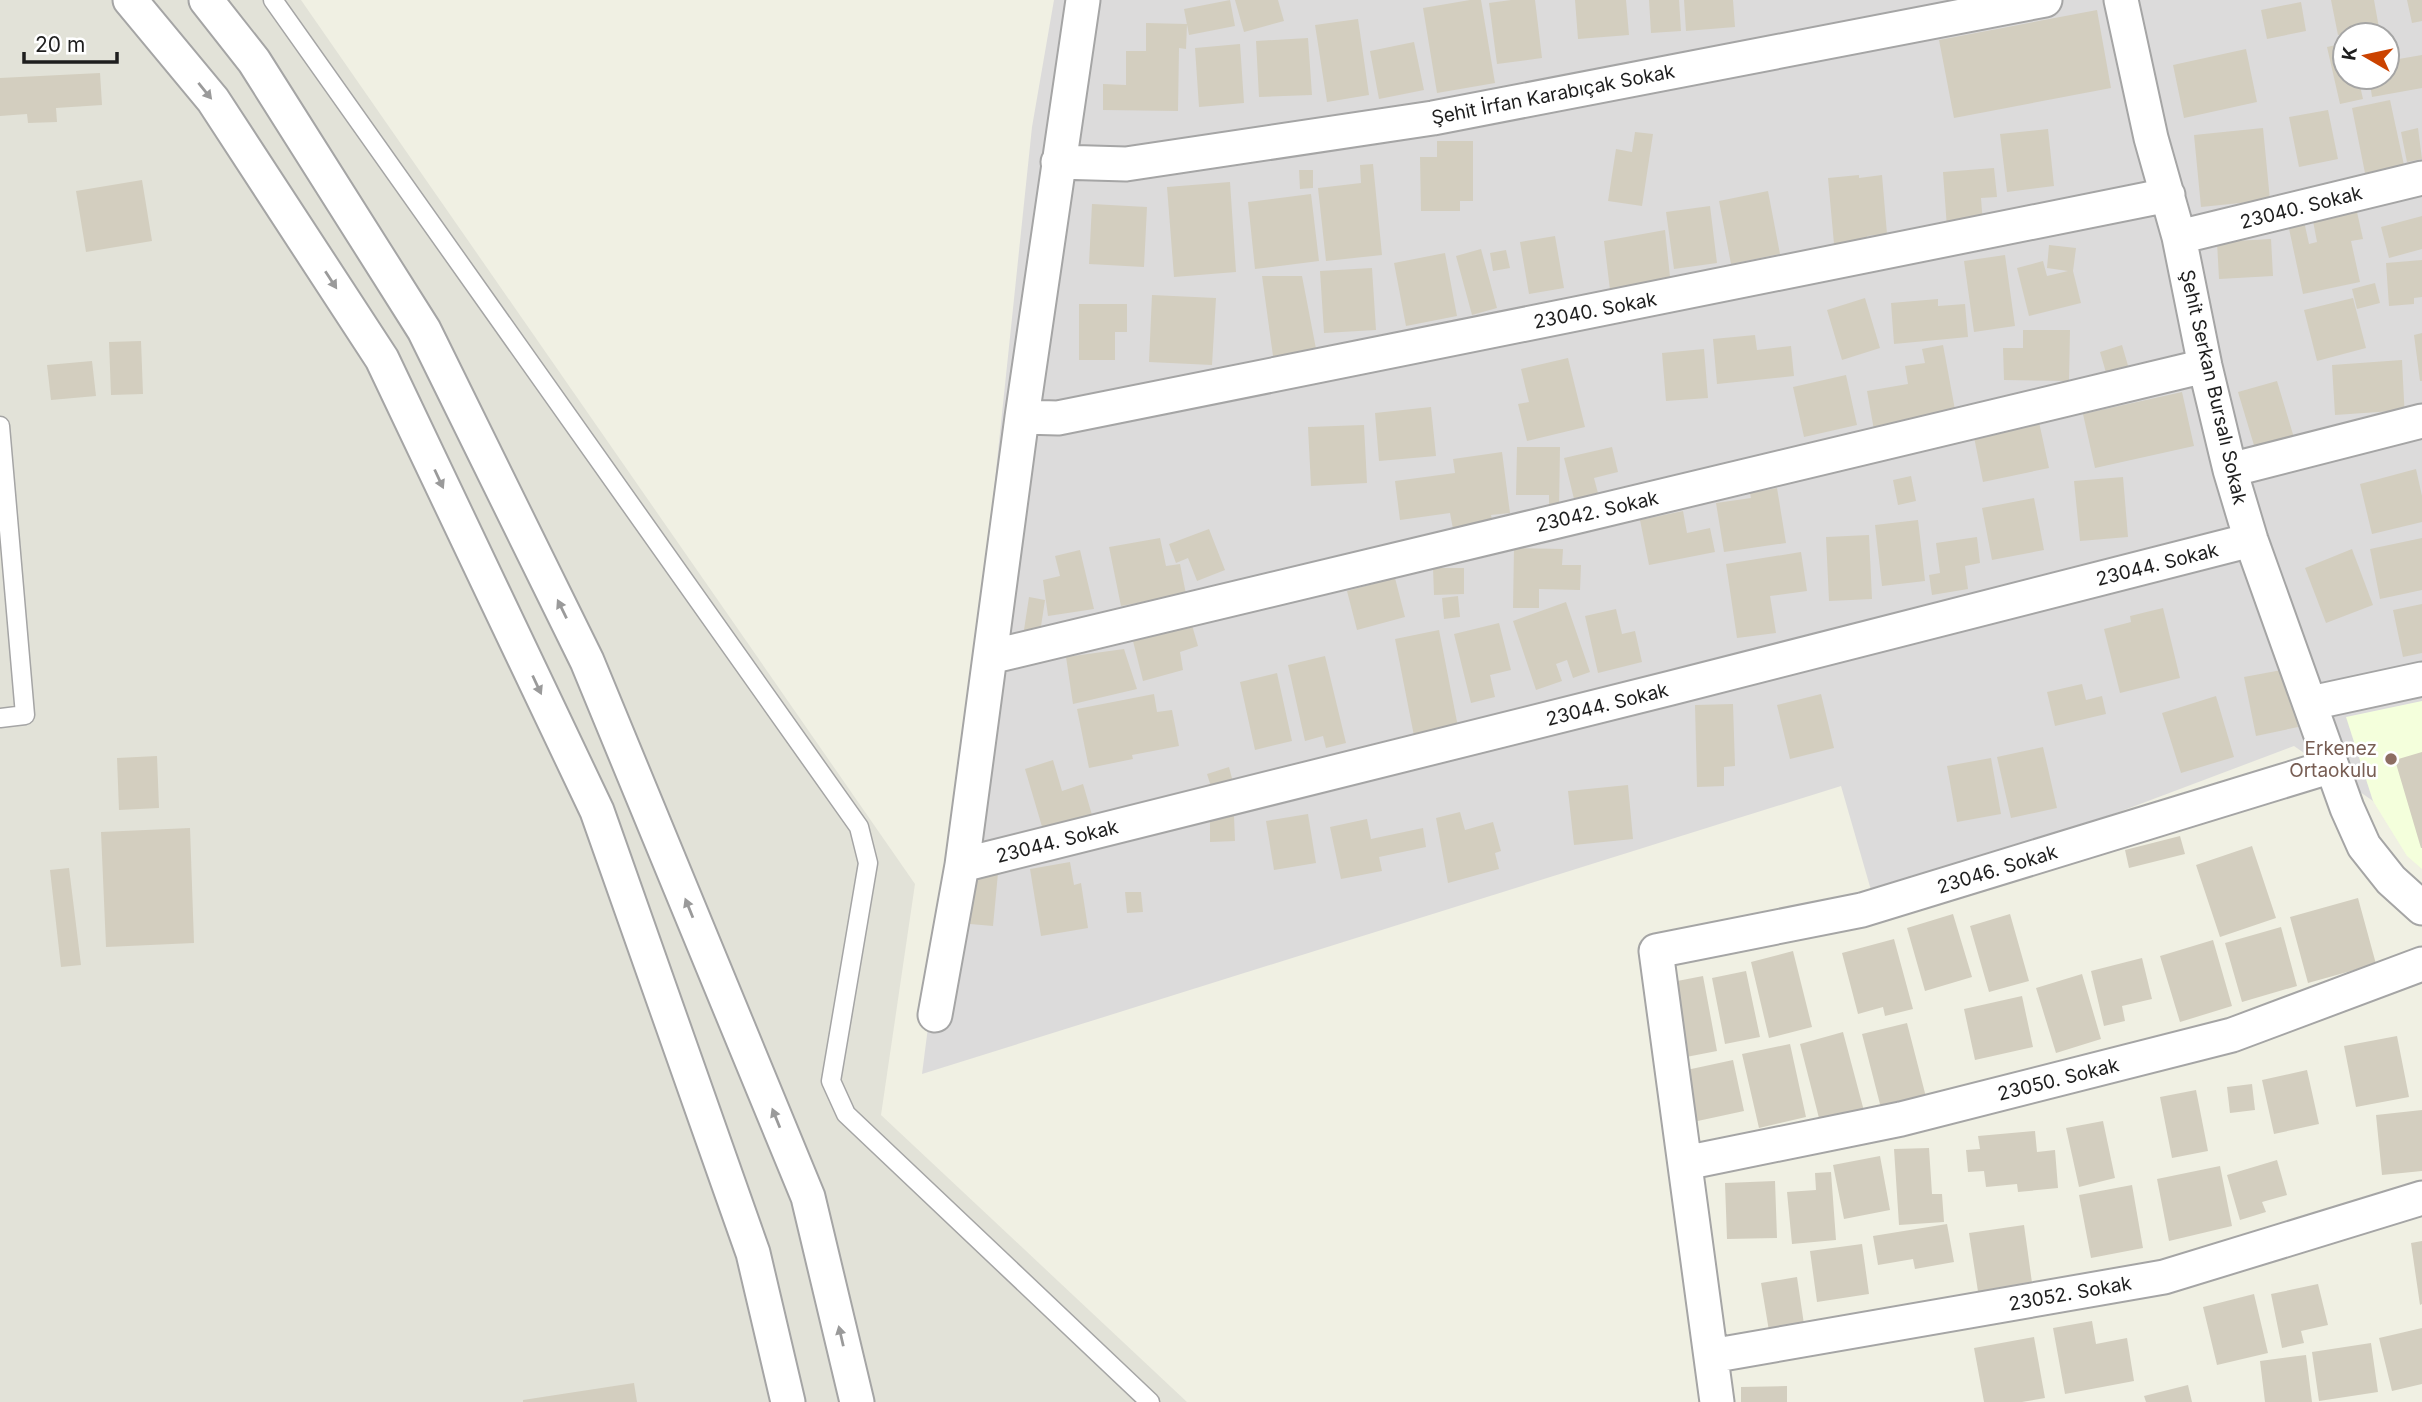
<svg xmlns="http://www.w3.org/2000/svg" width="2422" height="1402" font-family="Inter,sans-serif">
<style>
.residential{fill:#dcdbdb;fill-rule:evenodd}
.education{fill:#f4ffdc}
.airport{fill:#e2e2d8}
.building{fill:#d3cebf}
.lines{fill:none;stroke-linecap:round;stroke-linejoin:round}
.service-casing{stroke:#a5a5a5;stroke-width:21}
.minor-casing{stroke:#a5a5a5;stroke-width:37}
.service{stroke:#fff;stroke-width:18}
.minor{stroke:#fff;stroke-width:33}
.oneway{fill:#9a9a9a}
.education-dot{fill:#8d6e63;stroke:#fff;stroke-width:2.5}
.labels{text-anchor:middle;stroke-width:5;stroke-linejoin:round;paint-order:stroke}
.street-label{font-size:19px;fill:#1e1e1e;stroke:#fff}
.education-label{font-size:19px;fill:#785e54;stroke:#fff;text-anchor:end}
</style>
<rect width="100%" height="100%" fill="#f0f0e3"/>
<path class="residential" d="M1054 0H2422V856L2373 801 2294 746 1875 904 1841 786 922 1074 981 614 1032 127ZM2345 35H2387V77H2345Z"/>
<path class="education" d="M2422 701V869L2407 856 2373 801 2346 717Z"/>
<path class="airport" d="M0 0H301L915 884 881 1115 1187 1402H0Z"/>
<path class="building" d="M1230 0 1235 26 1189 35 1184 9Z
M1235 0H1278L1284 21 1244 32Z
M1470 0H1481L1495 83 1437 93 1423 8Z
M1511 0H1535L1542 58 1497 64 1489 3Z
M1575 0H1626L1629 35 1578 39Z
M1649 0H1679L1681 31 1651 33Z
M1684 0H1733L1735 27 1686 31Z
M2331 0H2374L2379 28 2338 35Z
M2407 0H2422V21L2412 23Z
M2301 2 2306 31 2267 39 2261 10Z
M2097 10 2111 88 1954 118 1939 40Z
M1358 19 1369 95 1327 102 1315 25Z
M1146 23 1187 24 1186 49 1179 48 1178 111 1103 110V84L1126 85V51H1146Z
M1308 38 1312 95 1259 97 1256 41Z
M1414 42 1424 90 1379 99 1370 51Z
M2345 43V77H2358L2363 99 2340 104 2327 47Z
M1240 44 1244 103 1199 107 1195 48Z
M2246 49 2257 102 2184 118 2173 65Z
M2422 55V88L2372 97 2369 77H2387V61Z
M100 73 102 105 56 108 57 122 28 123 27 114 0 116V78Z
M2390 100 2404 165 2365 173 2352 108Z
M2328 110 2338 159 2299 167 2289 117Z
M2263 128 2270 200 2201 207 2194 135Z
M2418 128 2422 159 2407 162 2401 132Z
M2048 129 2054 186 2007 192 2000 134Z
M1635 132 1653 134 1642 206 1608 201 1616 149 1632 152Z
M1437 141H1473V201H1460V211H1421L1420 157H1437Z
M1373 164 1382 255 1326 261 1318 188 1361 183 1360 165Z
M1994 168 1997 197 1981 198 1983 224 1947 228 1943 172Z
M1299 170H1313V188L1300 189Z
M1859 175V178L1882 175 1887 234 1867 236 1869 251 1835 255 1828 178Z
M142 180 152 241 86 252 76 191Z
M1230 182 1236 272 1174 277 1167 187Z
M1768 191 1780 254 1731 264 1719 201Z
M1311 194 1319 261 1255 269 1248 202Z
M1092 204 1147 207 1144 267 1089 264Z
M1710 206 1717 263 1674 269 1666 212Z
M2357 212 2363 239 2351 241 2360 282 2303 294 2288 224 2304 221 2309 244 2317 242 2313 221Z
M2422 216V249L2389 258 2381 227Z
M1665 230 1671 286 1611 298 1604 241Z
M1555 236 1564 288 1529 294 1520 242Z
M2271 239 2273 276 2219 279 2217 242Z
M2049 245 2076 248 2073 271 2081 303 2029 316 2017 268 2043 261 2047 276 2068 271 2047 268Z
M1481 249 1497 308 1472 315 1456 256Z
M1506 250 1510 268 1493 271 1490 253Z
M1445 253 1457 316 1406 326 1394 263Z
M2005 255 2015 326 1974 332 1964 261Z
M2422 260V297L2414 298V304L2389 306 2386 263Z
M1372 268 1376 330 1324 333 1320 271Z
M1262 276H1302L1317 354 1273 356Z
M2375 283 2380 303 2357 309 2352 289Z
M1152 295 1216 298 1212 365 1149 362Z
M1865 298 1880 348 1842 360 1827 310Z
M2353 298 2366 348 2317 361 2304 310Z
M1938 299V306L1965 304 1968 337 1894 344 1891 303Z
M1079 304H1127V332H1115V360H1079Z
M2023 330H2070L2069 381 2004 380 2003 348H2023Z
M2422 333V381H2420L2414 335Z
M1755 335 1757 350 1791 346 1794 376 1717 384 1713 339Z
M141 341 143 394 111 395 109 342Z
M1943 345 1956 415 1874 430 1867 391 1908 384 1905 366 1925 363 1922 349Z
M2122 345 2129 369 2107 376 2100 352Z
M1704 349 1708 398 1666 401 1662 353Z
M1568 358 1585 427 1527 441 1518 404 1529 402 1521 369Z
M2402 360 2405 420 2393 411 2335 415 2332 365Z
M92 361 96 396 51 400 47 365Z
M1846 375 1857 425 1804 437 1793 387Z
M2277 381 2295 441 2256 452 2238 392Z
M2182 392 2194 446 2095 468 2083 414Z
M1431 407 1436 456 1379 461 1375 413Z
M2039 422 2049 468 1983 482 1974 437Z
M1364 425 1367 483 1311 486 1308 427Z
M1517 447H1560L1559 509H1549V495H1516Z
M1612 447 1618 472 1594 478 1599 497 1575 503 1564 458Z
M1502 452 1510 513 1491 515 1493 524 1453 529 1450 513 1400 520 1395 481 1455 473 1453 459Z
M2416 469 2422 496V522L2372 534 2360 484Z
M1911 476 1916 501 1898 505 1893 480Z
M2123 477 2128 537 2080 541 2074 481Z
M1777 488 1786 543 1724 552 1716 503 1751 498 1750 493Z
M2034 498 2044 550 1992 560 1982 508Z
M1683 511 1687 533 1710 528 1715 552 1649 565 1640 520Z
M1918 520 1925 581 1882 586 1875 525Z
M1209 529 1225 570 1197 581 1188 558 1176 563 1169 544Z
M1869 535 1872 599 1829 601 1826 537Z
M1977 537 1980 563 1965 566 1968 589 1932 595 1929 575 1940 573 1936 543Z
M1160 538 1166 566 1180 564 1186 594 1121 606 1109 547Z
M2422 538V590L2380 599 2370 549Z
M1514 548 1563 549 1562 565H1581L1580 590 1539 589V608H1513Z
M2352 549 2373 605 2326 623 2305 568Z
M1080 550 1094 609 1048 616 1043 580 1060 576 1055 556Z
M1801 552 1807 591 1770 596 1776 633 1737 638 1726 564Z
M1433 568H1464V594L1434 595Z
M1395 578 1405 617 1357 630 1347 591Z
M1458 596 1460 617 1444 619 1442 598Z
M1029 597 1045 600 1040 633 1024 630Z
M1566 602 1590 672 1573 678 1567 660 1556 664 1562 681 1536 690 1513 621Z
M2422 604V653L2403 657 2393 610Z
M2163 608 2180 678 2120 693 2104 629 2131 622 2130 616Z
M1616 609 1622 634 1635 631 1642 662 1598 673 1585 616Z
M1499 623 1511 670 1490 675 1495 697 1471 703 1454 634Z
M1192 625 1198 646 1180 652 1183 670 1143 681 1133 641Z
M1439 630 1459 732 1415 741 1395 639Z
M1124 649 1137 689 1073 704 1066 657Z
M1325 656 1346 743 1326 748 1323 736 1305 741 1288 665Z
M2287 669 2298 727 2256 736 2244 677Z
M1277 673 1292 741 1255 750 1240 682Z
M2082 684 2086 700 2102 696 2106 714 2055 726 2047 692Z
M1154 694 1157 712 1172 710 1179 746 1132 755 1133 759 1089 768 1077 709Z
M1821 694 1834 748 1790 759 1777 705Z
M2216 696 2234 757 2181 773 2162 713Z
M1733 704 1735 766 1724 767V786L1697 787 1695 705Z
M2043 747 2057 808 2011 818 1997 757Z
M2422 752V848H2421L2395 760Z
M157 756 159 808 119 810 117 758Z
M1991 758 2001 814 1957 822 1947 766Z
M1053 760 1062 791 1083 784 1092 815 1043 830 1025 769Z
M1229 767 1234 786 1213 793 1207 774Z
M1628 785 1633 839 1574 845 1568 791Z
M1460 812 1465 830 1493 822 1501 851 1495 853 1499 869 1448 883 1436 818Z
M1308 814 1316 863 1274 870 1266 821Z
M1234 816 1235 841 1210 842V817Z
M1367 819 1371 839 1423 828 1426 847 1379 857 1382 871 1341 879 1330 827Z
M190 828 194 943 106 947 101 832Z
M2180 836 2185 854 2129 868 2125 850Z
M2252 846 2276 918 2220 937 2196 865Z
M1070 862 1074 885 1081 883 1088 928 1041 936 1030 869Z
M69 868 81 965 61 967 50 870Z
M975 871 998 873 993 926 970 924Z
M1125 892H1141L1143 912 1127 913Z
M2358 898 2376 964 2308 983 2290 917Z
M1953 914 1972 977 1925 991 1907 928Z
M2010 914 2029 981 1989 992 1970 926Z
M2281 927 2297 986 2242 1002 2225 943Z
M1894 939 1913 1009 1885 1016 1883 1007 1858 1014 1842 953Z
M2213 940 2232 1006 2180 1022 2160 956Z
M1793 951 1812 1027 1769 1038 1751 962Z
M2142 958 2152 999 2122 1006 2125 1021 2104 1026 2091 971Z
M1746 971 1760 1037 1725 1044 1712 978Z
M2082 974 2101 1039 2056 1053 2036 988Z
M1703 976 1717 1051 1681 1058 1667 983Z
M2022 996 2033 1047 1975 1060 1964 1009Z
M1907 1023 1926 1097 1881 1108 1862 1034Z
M1843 1032 1864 1111 1820 1122 1800 1044Z
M2397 1036 2409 1097 2356 1107 2344 1046Z
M1790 1044 1806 1117 1759 1128 1742 1054Z
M1733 1060 1744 1111 1693 1122 1682 1071Z
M2307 1070 2319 1124 2274 1134 2262 1080Z
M2252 1084 2255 1110 2230 1113 2227 1087Z
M2196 1090 2208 1151 2172 1158 2160 1097Z
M2422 1110V1171L2382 1175 2376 1115Z
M2103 1121 2115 1178 2079 1187 2066 1128Z
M2035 1131 2037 1152 2055 1150 2058 1188 2018 1192 2017 1184 1986 1187 1984 1171 1968 1172 1966 1150 1980 1149 1978 1136Z
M1929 1148 1932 1194H1942L1944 1222 1899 1225 1894 1149Z
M1880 1156 1890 1210 1844 1219 1833 1165Z
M2277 1160 2287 1195 2262 1202 2266 1212 2240 1220 2227 1175Z
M2220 1166 2232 1226 2169 1241 2157 1179Z
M1831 1172 1836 1240 1792 1244 1787 1192 1816 1190 1815 1173Z
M1775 1181 1777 1238 1727 1239 1725 1183Z
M2132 1185 2143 1248 2091 1258 2079 1195Z
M1947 1224 1954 1262 1915 1269 1913 1259 1878 1265 1873 1236Z
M2024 1225 2033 1290 1979 1298 1969 1233Z
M2422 1241V1304L2420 1305 2411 1243Z
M1862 1244 1869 1294 1817 1302 1810 1251Z
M1797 1277 1805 1331 1770 1337 1761 1283Z
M2318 1284 2328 1325 2301 1331 2304 1343 2282 1348 2271 1294Z
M2254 1294 2268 1353 2217 1365 2203 1307Z
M2092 1321 2096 1344 2127 1338 2134 1381 2065 1394 2053 1328Z
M2422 1328V1384L2392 1391 2379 1338Z
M2034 1337 2045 1398 2022 1402H1984L1974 1348Z
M2371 1343 2378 1392 2319 1401 2312 1352Z
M2306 1355 2312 1402H2265L2260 1361Z
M634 1383 637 1402H523V1400Z
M2188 1385 2192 1402H2146L2144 1396Z
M1787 1386V1402H1741V1387Z"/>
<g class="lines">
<defs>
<path id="service" d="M273 0 859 827 868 863 831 1081 846 1114 1150 1402
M0 426 25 715 0 718"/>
<path id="minor" d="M130 0 213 100 382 359 597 811 753 1253 788 1402
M206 0 254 61 424 330 587 661 808 1197 857 1402
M2121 0 2151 138 2179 237 2205 366 2230 470 2251 540 2347 808 2364 846 2391 880 2422 908
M1058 162 1126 164 1433 118 2045 0
M2179 237 2422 178
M1022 417 1058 418 2168 195
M2230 470 2422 421
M990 657 2205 366
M2311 703 2422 679
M962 865 1671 688 2251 540
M935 1015 962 865 1022 417 1083 0
M1685 1163 1901 1119 2232 1035 2422 964
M1711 1356 2164 1277 2422 1198
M1717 1402 1656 951 1862 910 2332 766"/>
</defs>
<use href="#service" class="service-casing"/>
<use href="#minor" class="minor-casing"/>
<use href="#service" class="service"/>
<use href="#minor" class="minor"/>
</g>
<defs><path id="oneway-solid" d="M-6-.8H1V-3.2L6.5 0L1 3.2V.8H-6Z" transform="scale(1.75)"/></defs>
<g class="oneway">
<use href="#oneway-solid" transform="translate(205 91) rotate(51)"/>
<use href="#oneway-solid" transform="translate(331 280) rotate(57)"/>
<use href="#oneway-solid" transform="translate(439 479) rotate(65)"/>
<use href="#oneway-solid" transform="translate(562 609) rotate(-116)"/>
<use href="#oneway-solid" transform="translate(537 685) rotate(65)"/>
<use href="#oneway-solid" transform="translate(689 908) rotate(-112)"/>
<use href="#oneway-solid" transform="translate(776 1118) rotate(-112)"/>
<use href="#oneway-solid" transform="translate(841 1336) rotate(-103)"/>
</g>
<circle class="education-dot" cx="2391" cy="759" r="7"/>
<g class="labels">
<g class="street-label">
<text transform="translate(1553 94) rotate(-11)" y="7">Şehit İrfan Karabıçak Sokak</text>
<text transform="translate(2301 207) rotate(-14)" y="7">23040. Sokak</text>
<text transform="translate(1595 310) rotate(-11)" y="7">23040. Sokak</text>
<text transform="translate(2214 387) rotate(77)" y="7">Şehit Serkan Bursalı Sokak</text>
<text transform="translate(1597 511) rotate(-13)" y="7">23042. Sokak</text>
<text transform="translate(2157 564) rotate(-14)" y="7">23044. Sokak</text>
<text transform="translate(1607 704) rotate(-14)" y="7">23044. Sokak</text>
<text transform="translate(1057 841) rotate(-14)" y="7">23044. Sokak</text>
<text transform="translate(1997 869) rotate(-17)" y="7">23046. Sokak</text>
<text transform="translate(2058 1079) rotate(-14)" y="7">23050. Sokak</text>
<text transform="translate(2070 1293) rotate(-10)" y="7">23052. Sokak</text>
</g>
<g class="education-label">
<text x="2377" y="755">Erkenez<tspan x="2377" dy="22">Ortaokulu</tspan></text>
</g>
</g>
<g transform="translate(2366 56) rotate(279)"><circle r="33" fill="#ffffff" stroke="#a5a5a5" stroke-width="2"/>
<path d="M0-5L12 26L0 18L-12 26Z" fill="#cb4300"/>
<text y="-10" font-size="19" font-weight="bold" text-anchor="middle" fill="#1e1e1e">K</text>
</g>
<path d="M24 52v10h93v-10" fill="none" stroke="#1e1e1e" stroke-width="3.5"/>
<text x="35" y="52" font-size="21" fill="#1e1e1e" stroke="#ffffff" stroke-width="5" paint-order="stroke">20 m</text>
</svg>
